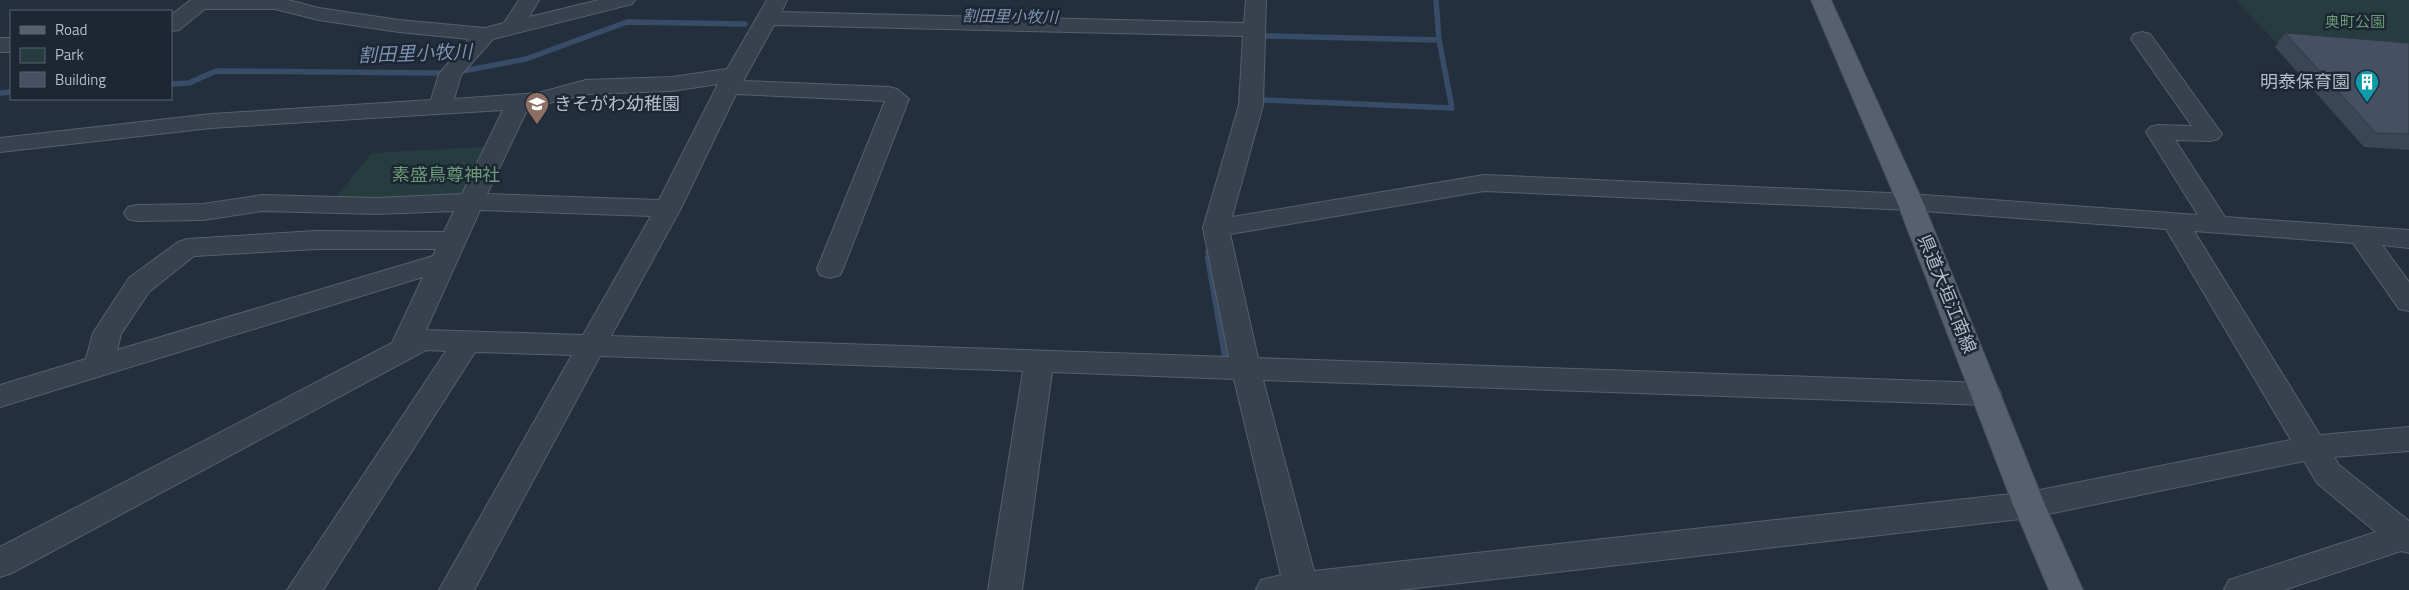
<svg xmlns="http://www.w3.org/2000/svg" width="2409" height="590" font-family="'Titillium Web','Noto Sans JP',sans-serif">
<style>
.green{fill:#263c3f}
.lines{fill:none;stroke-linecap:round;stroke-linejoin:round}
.stream-far1{stroke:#394c67;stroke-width:5.5}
.stream{stroke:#394c67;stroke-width:8}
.minor-casing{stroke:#565f6c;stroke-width:2}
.major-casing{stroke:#414a57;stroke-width:2}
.minor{fill:#38414e;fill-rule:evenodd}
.major{fill:#56606e;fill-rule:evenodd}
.wall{fill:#3b4654}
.building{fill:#455162;stroke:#303945}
.labels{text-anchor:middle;stroke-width:5;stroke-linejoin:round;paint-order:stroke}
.far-park-label{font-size:15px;fill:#6b9a76;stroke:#1d2633}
.far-water-label{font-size:16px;font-style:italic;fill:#7c92b1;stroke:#1d2633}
.poi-label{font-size:18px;fill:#b4bcc9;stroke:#1d2633;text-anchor:end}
.park-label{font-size:18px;fill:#6b9a76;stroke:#1d2633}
.street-label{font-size:18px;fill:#b4bcc9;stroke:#1d2633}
.water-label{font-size:19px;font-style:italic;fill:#7c92b1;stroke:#1d2633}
</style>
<rect width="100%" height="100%" fill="#242f3e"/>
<path class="green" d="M2235 0H2409V45L2276 42Z
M498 146 471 202 330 204 372 153Z"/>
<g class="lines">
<path class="stream-far1" d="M1266 36 1439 40 1436 0
M171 84 189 83 216 71 435 73 463 71 526 59 627 22 745 24
M0 93 11 92
M1262 100 1452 108 1439 40
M1208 251 1209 260"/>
<path class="stream" d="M1209 258 1226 356"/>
<defs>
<path id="minor" d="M191 0H288L319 8 399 20 485 28 504 23 519 0H539L529 17 599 0H635L632 4 493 39 461 75 454 99 538 93 586 80 672 77 727 69 767 0H787L781 12 1244 23 1246 0H1266L1263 105 1232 217 1484 175 1910 194 2198 215 2146 132 2150 127 2158 125 2192 126 2131 39 2134 34 2142 32 2150 34 2222 134 2218 139 2210 141 2175 140 2225 217 2409 230V248L2382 245 2409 282V311L2399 309 2353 243 2194 231 2320 435 2409 427V451L2334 457 2339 465 2409 521V553L2401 551 2284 590H2224L2229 580 2376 532 2317 483 2304 461 2029 518 1399 590H1256L1261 580 1281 575 1234 379 1052 372 1022 590H988L1023 371 600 356 474 590H439L572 355 475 352 323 590H287L446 351 426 350 12 573 0 577V547L392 343 423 277 0 407V385L86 359 93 333 129 278 178 242 187 239 316 231 444 232 454 211 377 214 262 211 203 220 137 221 128 219 124 213 128 207 137 205 203 204 262 195 377 198 462 194 503 110 211 128 0 152V138L211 114 431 100 439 74 469 39 399 32 319 20 275 9H205L179 30 171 31V15ZM774 25 1243 36 1239 105 1203 228 1229 357 611 336 681 208 736 94 885 101 817 269 820 275 830 278 840 275 843 269 909 99 897 89 889 87 743 81ZM718 84 659 200 487 194 528 108 587 94 672 91ZM1484 191 1910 210 2166 229 2291 440 2029 492 1314 571 1263 380 1986 405 1997 402 2001 394 1997 386 1986 383 1258 358 1230 234ZM480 210 651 216 583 335 426 330ZM316 249H436L433 256 117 350 121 334 149 292 194 256Z
M0 38H11V52H0Z"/>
<path id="major" d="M1811 0H1831L1923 202 2045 505 2083 590H2049L2013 505 1897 202Z"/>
</defs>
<use href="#minor" class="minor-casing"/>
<use href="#major" class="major-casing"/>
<use href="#minor" class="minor"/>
<use href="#major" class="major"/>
</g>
<path class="wall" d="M2285 33 2409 43V150L2364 147 2275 47Z"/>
<path class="building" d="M2285 33 2409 43V134L2376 133Z"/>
<defs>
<symbol id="building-pin" viewBox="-11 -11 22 30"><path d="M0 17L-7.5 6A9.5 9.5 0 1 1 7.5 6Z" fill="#0f9aa8" stroke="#1d2633"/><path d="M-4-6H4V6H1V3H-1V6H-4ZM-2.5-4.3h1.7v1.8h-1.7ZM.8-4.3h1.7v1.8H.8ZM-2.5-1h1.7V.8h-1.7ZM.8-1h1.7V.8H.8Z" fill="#fff"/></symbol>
<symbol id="school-pin" viewBox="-11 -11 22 30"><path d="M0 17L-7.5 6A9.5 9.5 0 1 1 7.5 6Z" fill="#8d6e63" stroke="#1d2633"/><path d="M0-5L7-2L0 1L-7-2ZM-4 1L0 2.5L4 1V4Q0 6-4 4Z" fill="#fff"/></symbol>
</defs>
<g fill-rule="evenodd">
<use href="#building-pin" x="2353" y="68" width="28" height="38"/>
<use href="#school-pin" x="523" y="90" width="28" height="38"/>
</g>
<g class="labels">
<g class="far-park-label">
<text x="2355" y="27">奥町公園</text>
</g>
<g class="far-water-label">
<text transform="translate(1010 16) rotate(1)" y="6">割田里小牧川</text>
</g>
<g class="poi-label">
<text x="2350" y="88">明泰保育園</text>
<text x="554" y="110" text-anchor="start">きそがわ幼稚園</text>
</g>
<g class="park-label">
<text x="446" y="181">素盛鳥尊神社</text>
</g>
<g class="street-label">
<text transform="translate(1947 294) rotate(68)" y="6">県道大垣江南線</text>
</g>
<g class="water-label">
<text transform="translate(415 53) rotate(-2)" y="7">割田里小牧川</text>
</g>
</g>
<rect x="10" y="10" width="162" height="90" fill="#1d2633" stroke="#59626f"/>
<rect x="20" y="26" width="25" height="8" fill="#56606e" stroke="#59626f"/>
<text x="55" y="35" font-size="15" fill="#b4bcc9">Road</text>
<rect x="20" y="48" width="25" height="15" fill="#263c3f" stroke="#59626f"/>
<text x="55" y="60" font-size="15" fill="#b4bcc9">Park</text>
<rect x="20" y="72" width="25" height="15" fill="#455162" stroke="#59626f"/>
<text x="55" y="85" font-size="15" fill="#b4bcc9">Building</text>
</svg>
